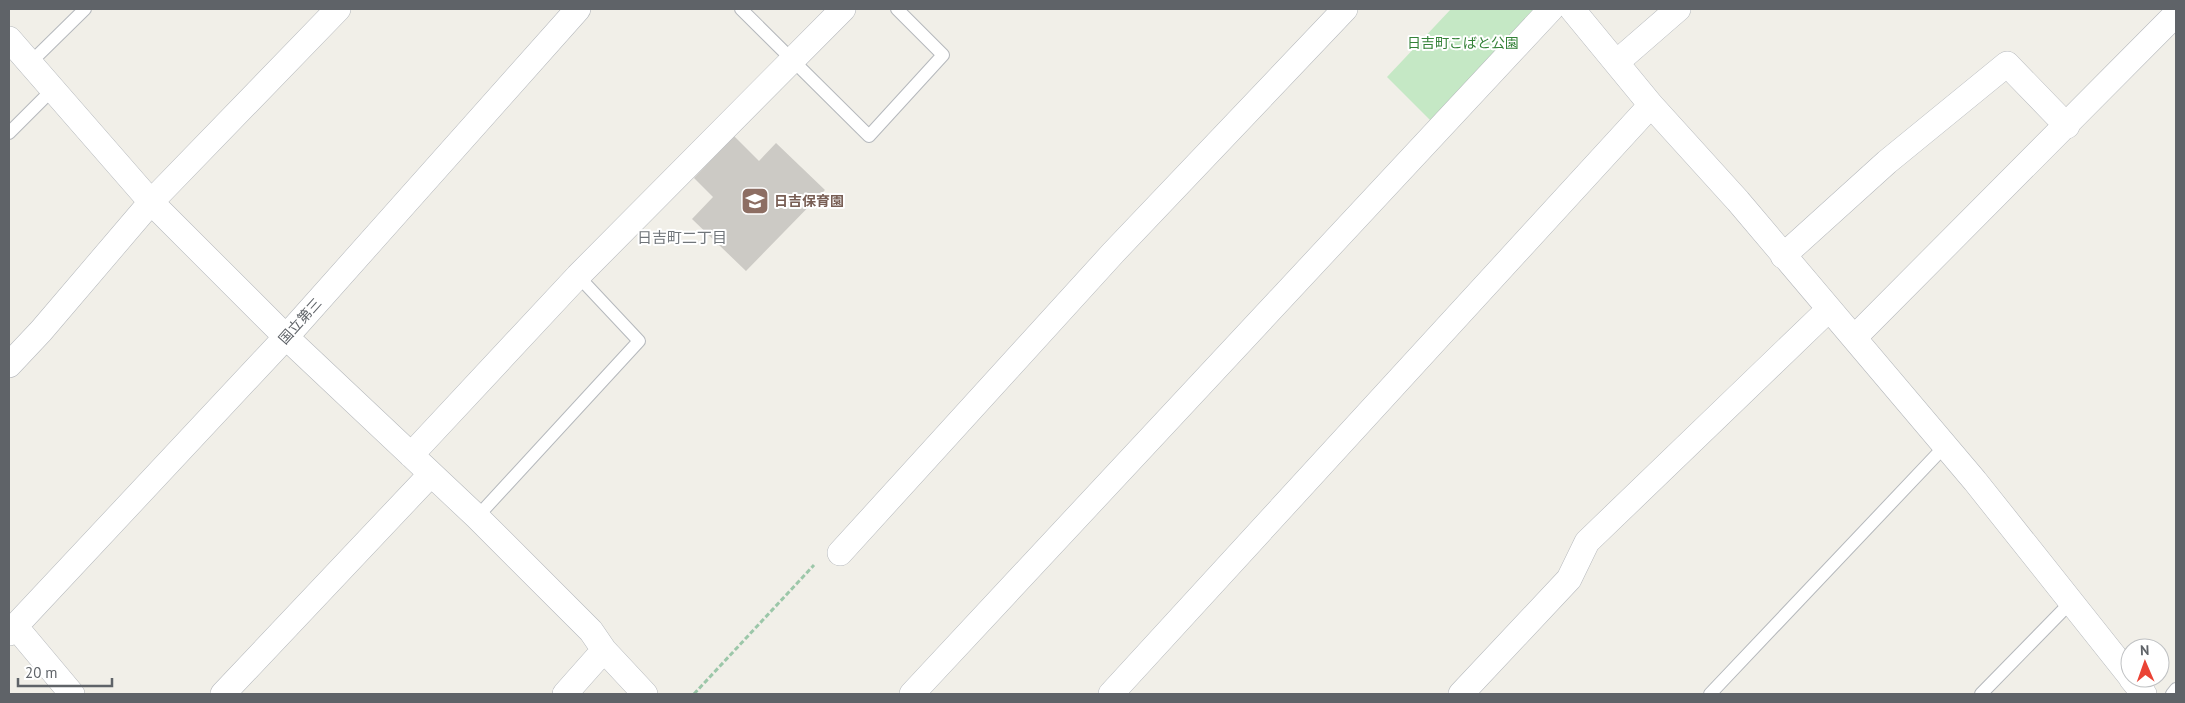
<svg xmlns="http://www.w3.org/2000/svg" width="2185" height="703" font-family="'PT Sans','Noto Sans JP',sans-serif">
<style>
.green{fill:#c5e8c5}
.building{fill:#cccac5}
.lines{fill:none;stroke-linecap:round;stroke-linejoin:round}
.lane-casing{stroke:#b5b8bc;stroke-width:14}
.street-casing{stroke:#b5b8bc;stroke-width:26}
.path{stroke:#9cc7a9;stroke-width:3;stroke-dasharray:5 2.5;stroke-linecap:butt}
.lane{stroke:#fff;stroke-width:12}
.street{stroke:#fff;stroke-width:25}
.labels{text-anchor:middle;stroke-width:4;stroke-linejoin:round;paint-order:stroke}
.park-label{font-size:14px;fill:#348238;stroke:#fff}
.education-label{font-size:14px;font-weight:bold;fill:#785e54;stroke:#fff;text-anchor:start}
.street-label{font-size:14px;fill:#5f6368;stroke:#fff}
.neighbourhood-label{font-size:15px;fill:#70757a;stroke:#fff}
</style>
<rect width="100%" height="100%" fill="#f1efe8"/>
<path class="green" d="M1451 9H1539L1432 122 1387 77Z"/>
<path class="building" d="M734 136 759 161 776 143 825 190 746 271 692 219 713 197 694 178Z"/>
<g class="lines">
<defs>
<path id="lane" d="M741 9 869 136 943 55 897 9
M31 62 85 9
M9 133 52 90
M477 517 639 341 578 276
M1710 694 1945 446
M1981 694 2071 602
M2172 694 2176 689"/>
<path id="street" d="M1572 9 1651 105 1738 201 1975 481 2130 676
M9 39 151 202 286 337 477 517 591 631 604 650 645 694
M1617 62 1678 9
M1783 256 1887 162 2007 64 2067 126
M1854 338 2176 14
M9 365 41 331 151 202 338 9
M411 455 578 276 843 9
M840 553 1113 253 1345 9
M15 626 72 694
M9 633 286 337 578 9
M2131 678 2144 694
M223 694 431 474
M565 694 604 650
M912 694 1551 9
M1111 694 1651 105
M1461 694 1569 579 1587 542 1828 310"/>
</defs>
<use href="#lane" class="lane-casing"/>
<use href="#street" class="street-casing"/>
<path class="path" d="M694 694 814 565"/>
<use href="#lane" class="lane"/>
<use href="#street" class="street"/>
</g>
<defs>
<symbol id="school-square" viewBox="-11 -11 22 22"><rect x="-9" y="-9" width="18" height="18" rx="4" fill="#8d6e63" stroke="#fff"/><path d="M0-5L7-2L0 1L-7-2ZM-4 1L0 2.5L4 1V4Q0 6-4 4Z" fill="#fff"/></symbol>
</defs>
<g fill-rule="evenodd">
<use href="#school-square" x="739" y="185" width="32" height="32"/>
</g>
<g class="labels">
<g class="park-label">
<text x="1463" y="48">日吉町こばと公園</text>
</g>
<g class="education-label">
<text x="774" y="206">日吉保育園</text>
</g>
<g class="street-label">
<text transform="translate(300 321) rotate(-48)" y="5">国立第三</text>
</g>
<g class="neighbourhood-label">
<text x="682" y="243">日吉町二丁目</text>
</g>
</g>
<rect width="2185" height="703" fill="none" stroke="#5f6368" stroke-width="20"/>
<g transform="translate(2145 663) rotate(358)"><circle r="24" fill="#ffffff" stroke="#bfc1c3"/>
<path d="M0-4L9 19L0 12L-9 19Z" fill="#ea4335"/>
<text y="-8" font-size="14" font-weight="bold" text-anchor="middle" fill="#5f6368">N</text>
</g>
<path d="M18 678v8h94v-8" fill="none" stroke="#5f6368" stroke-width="2.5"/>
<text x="25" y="678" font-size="15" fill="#5f6368" stroke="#ffffff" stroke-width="4" paint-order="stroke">20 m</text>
</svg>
